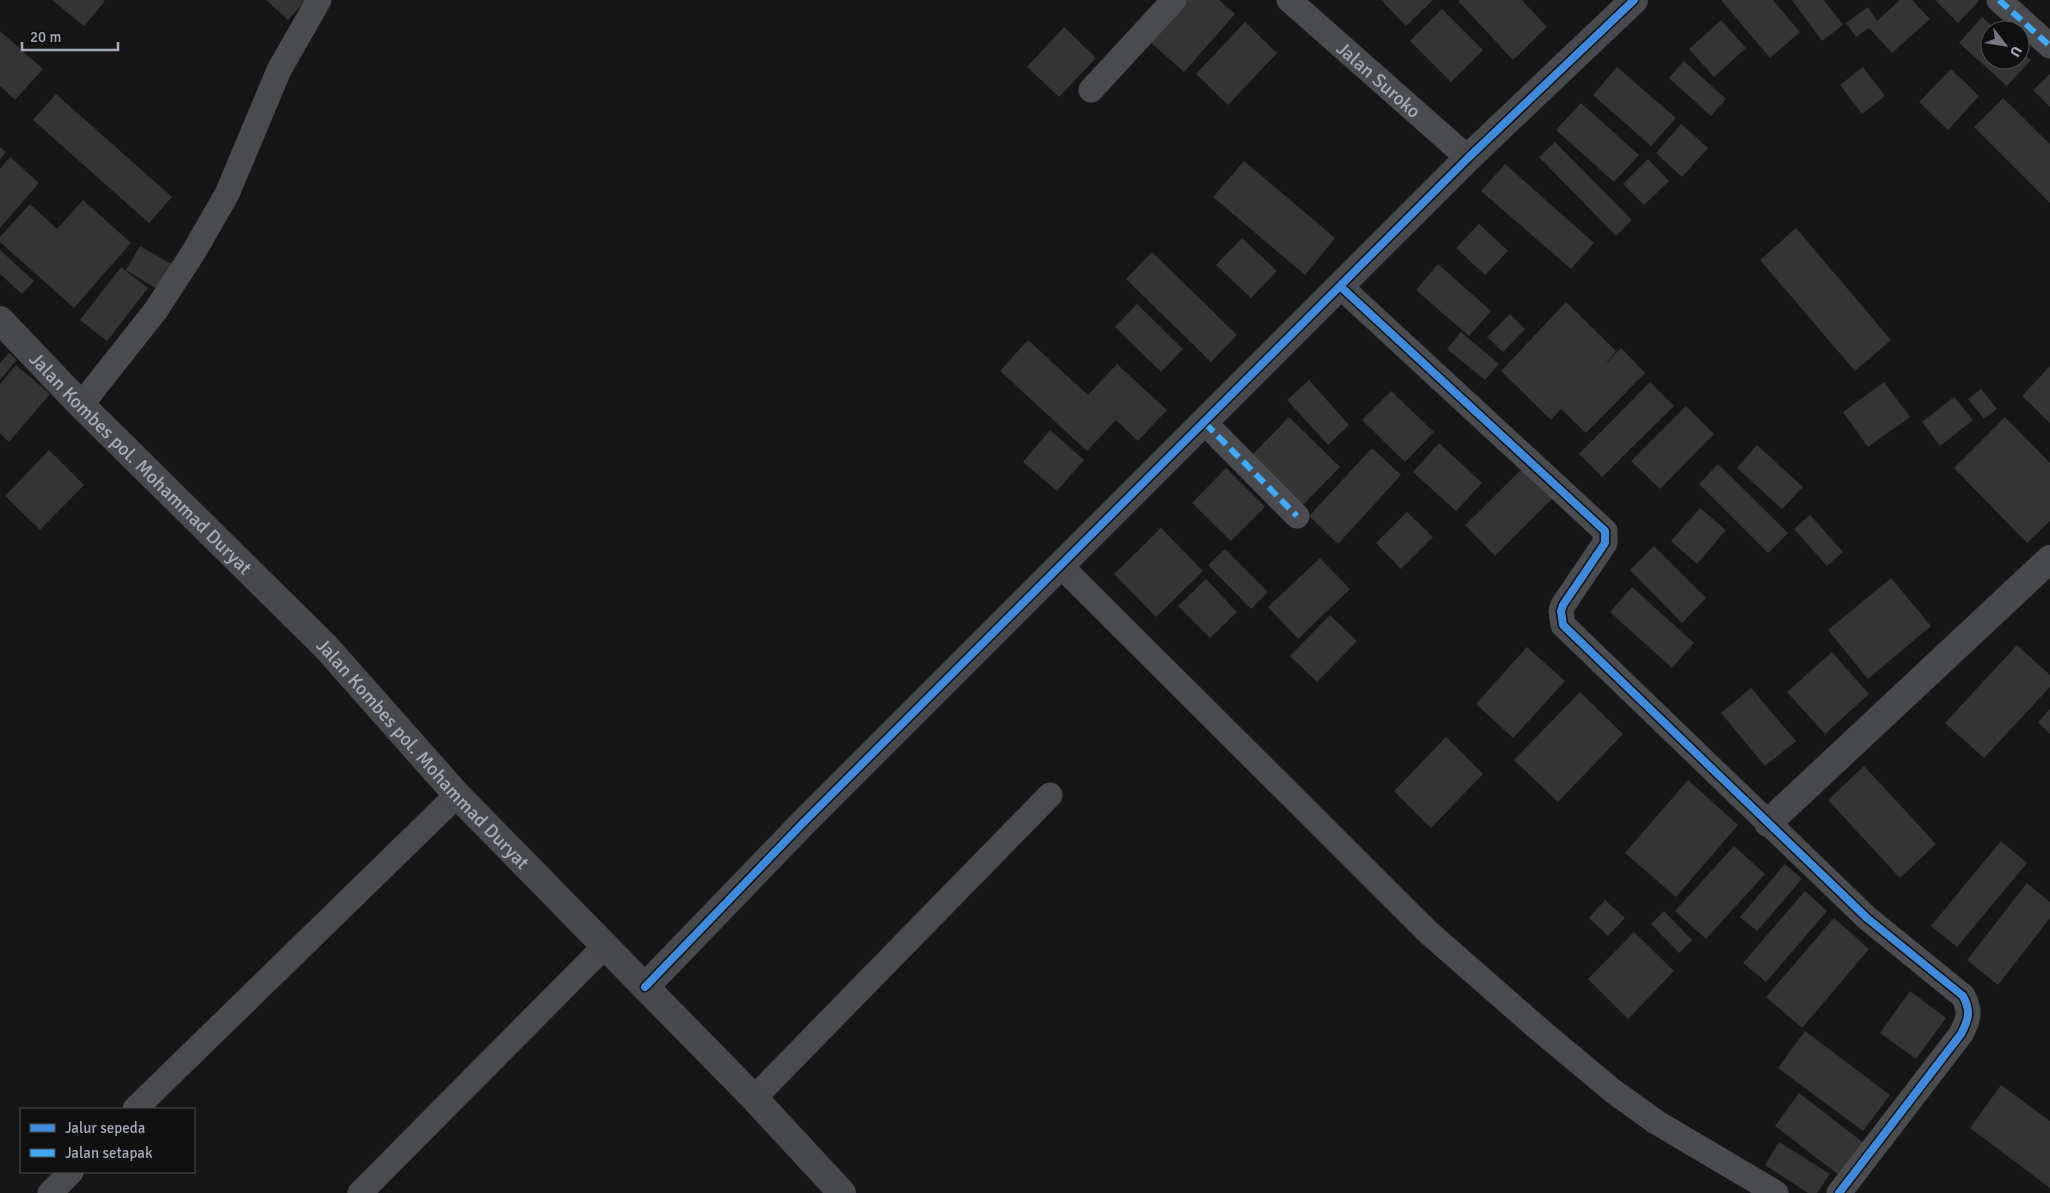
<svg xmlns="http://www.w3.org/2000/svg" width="2050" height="1193" font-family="Signika,sans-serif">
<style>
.building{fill:#343435}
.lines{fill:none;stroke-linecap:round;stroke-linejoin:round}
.street{stroke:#4a4b4f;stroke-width:25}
.secondary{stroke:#48494d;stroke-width:28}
.quiet{stroke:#3fa9f5;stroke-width:6;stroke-dasharray:12 6;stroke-linecap:butt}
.cycleway-casing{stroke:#101011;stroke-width:11}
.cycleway{stroke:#408adc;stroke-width:8}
.labels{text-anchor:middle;stroke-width:4;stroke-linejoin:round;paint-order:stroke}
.street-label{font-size:19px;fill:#a6acb7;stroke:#101011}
</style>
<rect width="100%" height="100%" fill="#161616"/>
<path class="building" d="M52 0H103L105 1 84 26Z
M266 0H306L288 20Z
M1185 0H1219L1235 14 1184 72 1149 41Z
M1381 0H1433L1406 26Z
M1460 0H1522L1547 27 1513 60 1458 1Z
M1721 0H1773L1800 32 1770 58Z
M1792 0H1824L1843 25 1822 41Z
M1900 0H1912L1930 19 1892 53 1869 28 1856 37 1846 23 1868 7 1877 21Z
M1935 0H1977L1979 1 1958 23Z
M1442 9 1483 50 1451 82 1410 41Z
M1982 17 1997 30H1990V60H2020V51L2031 60 2007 86 1959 43Z
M1721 20 1746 48 1714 77 1689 49Z
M1245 22 1277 53 1228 105 1196 74Z
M1064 27 1096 58 1059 97 1027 67Z
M0 31 43 69 15 100 0 86Z
M1684 61 1726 99 1711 116 1669 78Z
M1617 67 1676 118 1651 146 1593 95Z
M1863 67 1885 96 1862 114 1840 85Z
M1951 69 1979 96 1948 130 1919 102Z
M2050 74V107L2033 90Z
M56 94 172 197 149 223 33 120Z
M2003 98 2050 144V203L1974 127Z
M1581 103 1639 155 1614 182 1556 130Z
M1681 124 1708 148 1682 177 1656 153Z
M1555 142 1632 220 1616 236 1539 157Z
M0 147 6 152 0 160Z
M10 157 39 183 0 228V169Z
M1648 159 1669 181 1644 205 1623 184Z
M1244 161 1335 238 1305 275 1213 197Z
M1505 164 1594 243 1571 269 1481 191Z
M83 200 131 243 74 308 0 242V237L30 204 57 229Z
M1479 224 1508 251 1485 275 1456 248Z
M1796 228 1891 340 1855 371 1760 260Z
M1242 238 1277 271 1251 298 1216 265Z
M140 246 175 266 160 291 126 270Z
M0 250 34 281 22 294 0 274Z
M1152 252 1237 335 1211 362 1126 279Z
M1438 264 1491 311 1469 336 1416 290Z
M121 267 148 288 107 341 80 320Z
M1566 302 1616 351 1603 367 1621 348 1645 373 1586 433 1561 409 1551 420 1501 371Z
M1137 304 1183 349 1161 372 1115 327Z
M1510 314 1525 329 1503 352 1487 337Z
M1461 332 1499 364 1485 380 1447 349Z
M1028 340 1088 395 1117 364 1167 410 1138 441 1116 420 1087 451 1000 371Z
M9 353 17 360 0 380V363Z
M16 365 50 394 9 442 0 433V384Z
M2050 366V423L2022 396Z
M1309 380 1349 425 1328 445 1287 400Z
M1650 382 1674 406 1602 477 1579 454Z
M1884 382 1910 417 1868 447 1843 412Z
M1981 389 1997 409 1984 419 1968 399Z
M1391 391 1434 432 1405 462 1362 420Z
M1954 397 1973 420 1940 446 1922 422Z
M1686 406 1714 434 1660 489 1631 461Z
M1289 417 1340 467 1303 505 1252 455Z
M2005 417 2050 463V521L2027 543 1954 468Z
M1050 430 1084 460 1057 491 1023 462Z
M1439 443 1482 483 1456 511 1413 472Z
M1757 445 1803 487 1782 509 1737 468Z
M1372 448 1401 475 1338 544 1309 516Z
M49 450 84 485 40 530 5 496Z
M1718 464 1788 533 1768 553 1699 484Z
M1226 468 1265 507 1231 541 1192 503Z
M1522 469 1552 499 1495 556 1465 525Z
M1700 508 1726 530 1697 564 1671 541Z
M1407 512 1433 537 1401 569 1376 543Z
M1810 515 1843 552 1827 566 1794 529Z
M1161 528 1203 571 1156 617 1114 574Z
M1654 546 1706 598 1682 623 1630 570Z
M1225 549 1268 592 1251 609 1208 565Z
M1320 558 1350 589 1298 639 1268 607Z
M1891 578 1931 626 1868 679 1828 630Z
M1206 579 1237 612 1210 638 1178 606Z
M1632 587 1694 643 1672 668 1610 612Z
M1330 615 1357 641 1317 682 1290 656Z
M2017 645 2050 675V687L1984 758 1945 723Z
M1527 647 1565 681 1513 738 1476 704Z
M1832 652 1869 694 1825 734 1787 692Z
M1751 688 1796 741 1765 766 1721 713Z
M1580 692 1623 734 1558 802 1514 760Z
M2050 709V734L2038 722Z
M1446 737 1483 774 1431 828 1394 791Z
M1864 766 1936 844 1900 878 1828 800Z
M1688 780 1738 825 1676 897 1625 853Z
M2001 841 2027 863 1957 947 1931 926Z
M1734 846 1765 874 1706 939 1675 911Z
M1785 864 1802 879 1757 931 1740 917Z
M2027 883 2050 902V918L1998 985 1967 960Z
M1805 891 1827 911 1766 982 1743 963Z
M1605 900 1625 918 1608 936 1589 918Z
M1664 911 1692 940 1679 953 1651 924Z
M1834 918 1869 949 1802 1028 1766 997Z
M1634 932 1674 971 1628 1019 1588 979Z
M1910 991 1946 1018 1916 1059 1880 1033Z
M1805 1031 1890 1095 1863 1131 1778 1068Z
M2001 1085 2050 1121V1188L1970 1128Z
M1799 1093 1865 1144 1840 1176 1775 1126Z
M1779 1142 1830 1174 1817 1193H1808L1765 1165Z"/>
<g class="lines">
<g class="street">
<path id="s1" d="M1289 0 1468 158"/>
<path d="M1999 0 2050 46"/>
<path d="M1091 90 1174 0"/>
<path d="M1341 287 1605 531V543L1563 605 1561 611 1563 625 1867 918 1963 996C1971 1011 1969 1019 1961 1034L1839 1193"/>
<path d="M81 405 156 310 193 253 227 194 279 70 319 0"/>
<path d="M1205 423 1297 516"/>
<path d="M1061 566 1429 933 1541 1031 1613 1091 1656 1122 1776 1193"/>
<path d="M754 1098 1050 795"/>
<path d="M135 1109 457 795"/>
<path d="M50 1193 71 1172"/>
<path d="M360 1193 604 947"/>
</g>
<g class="secondary">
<path id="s2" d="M0 320 81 405 326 647 457 795 754 1098 842 1193"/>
<path d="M1768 823 2050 559"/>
<path d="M645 987 804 822 1468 158 1634 0"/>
</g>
<path class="quiet" d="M1999 0 2050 46
M1205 423 1297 516"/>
<defs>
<path id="cycleway" d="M1341 287 1605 531V543L1563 605 1561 611 1563 625 1867 918 1963 996C1971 1011 1969 1019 1961 1034L1839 1193
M645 987 804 822 1468 158 1634 0"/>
</defs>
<use href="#cycleway" class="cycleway-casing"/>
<use href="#cycleway" class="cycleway"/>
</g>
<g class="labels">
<g class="street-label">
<text dy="7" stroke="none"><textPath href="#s1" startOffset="120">Jalan Suroko</textPath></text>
<text dy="7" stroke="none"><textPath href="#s2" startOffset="201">Jalan Kombes pol. Mohammad Duryat</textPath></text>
<text dy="7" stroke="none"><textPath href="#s2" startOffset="606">Jalan Kombes pol. Mohammad Duryat</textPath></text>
</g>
</g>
<rect x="20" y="1108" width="175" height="65" fill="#101011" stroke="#4c4e53"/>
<rect x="30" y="1124" width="25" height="8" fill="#408adc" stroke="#4c4e53"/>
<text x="65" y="1133" font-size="15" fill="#a6acb7">Jalur sepeda</text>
<rect x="30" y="1149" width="25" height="8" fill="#3fa9f5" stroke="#4c4e53"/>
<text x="65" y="1158" font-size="15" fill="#a6acb7">Jalan setapak</text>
<g transform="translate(2005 45) rotate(121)"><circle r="24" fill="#101011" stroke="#4c4e53"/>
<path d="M0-4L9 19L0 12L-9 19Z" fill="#74787f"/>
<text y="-8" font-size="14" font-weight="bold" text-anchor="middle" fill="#a6acb7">U</text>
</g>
<path d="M22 42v8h96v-8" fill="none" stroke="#a6acb7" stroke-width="2.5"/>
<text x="30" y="42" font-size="15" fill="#a6acb7" stroke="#101011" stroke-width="4" paint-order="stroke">20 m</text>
</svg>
